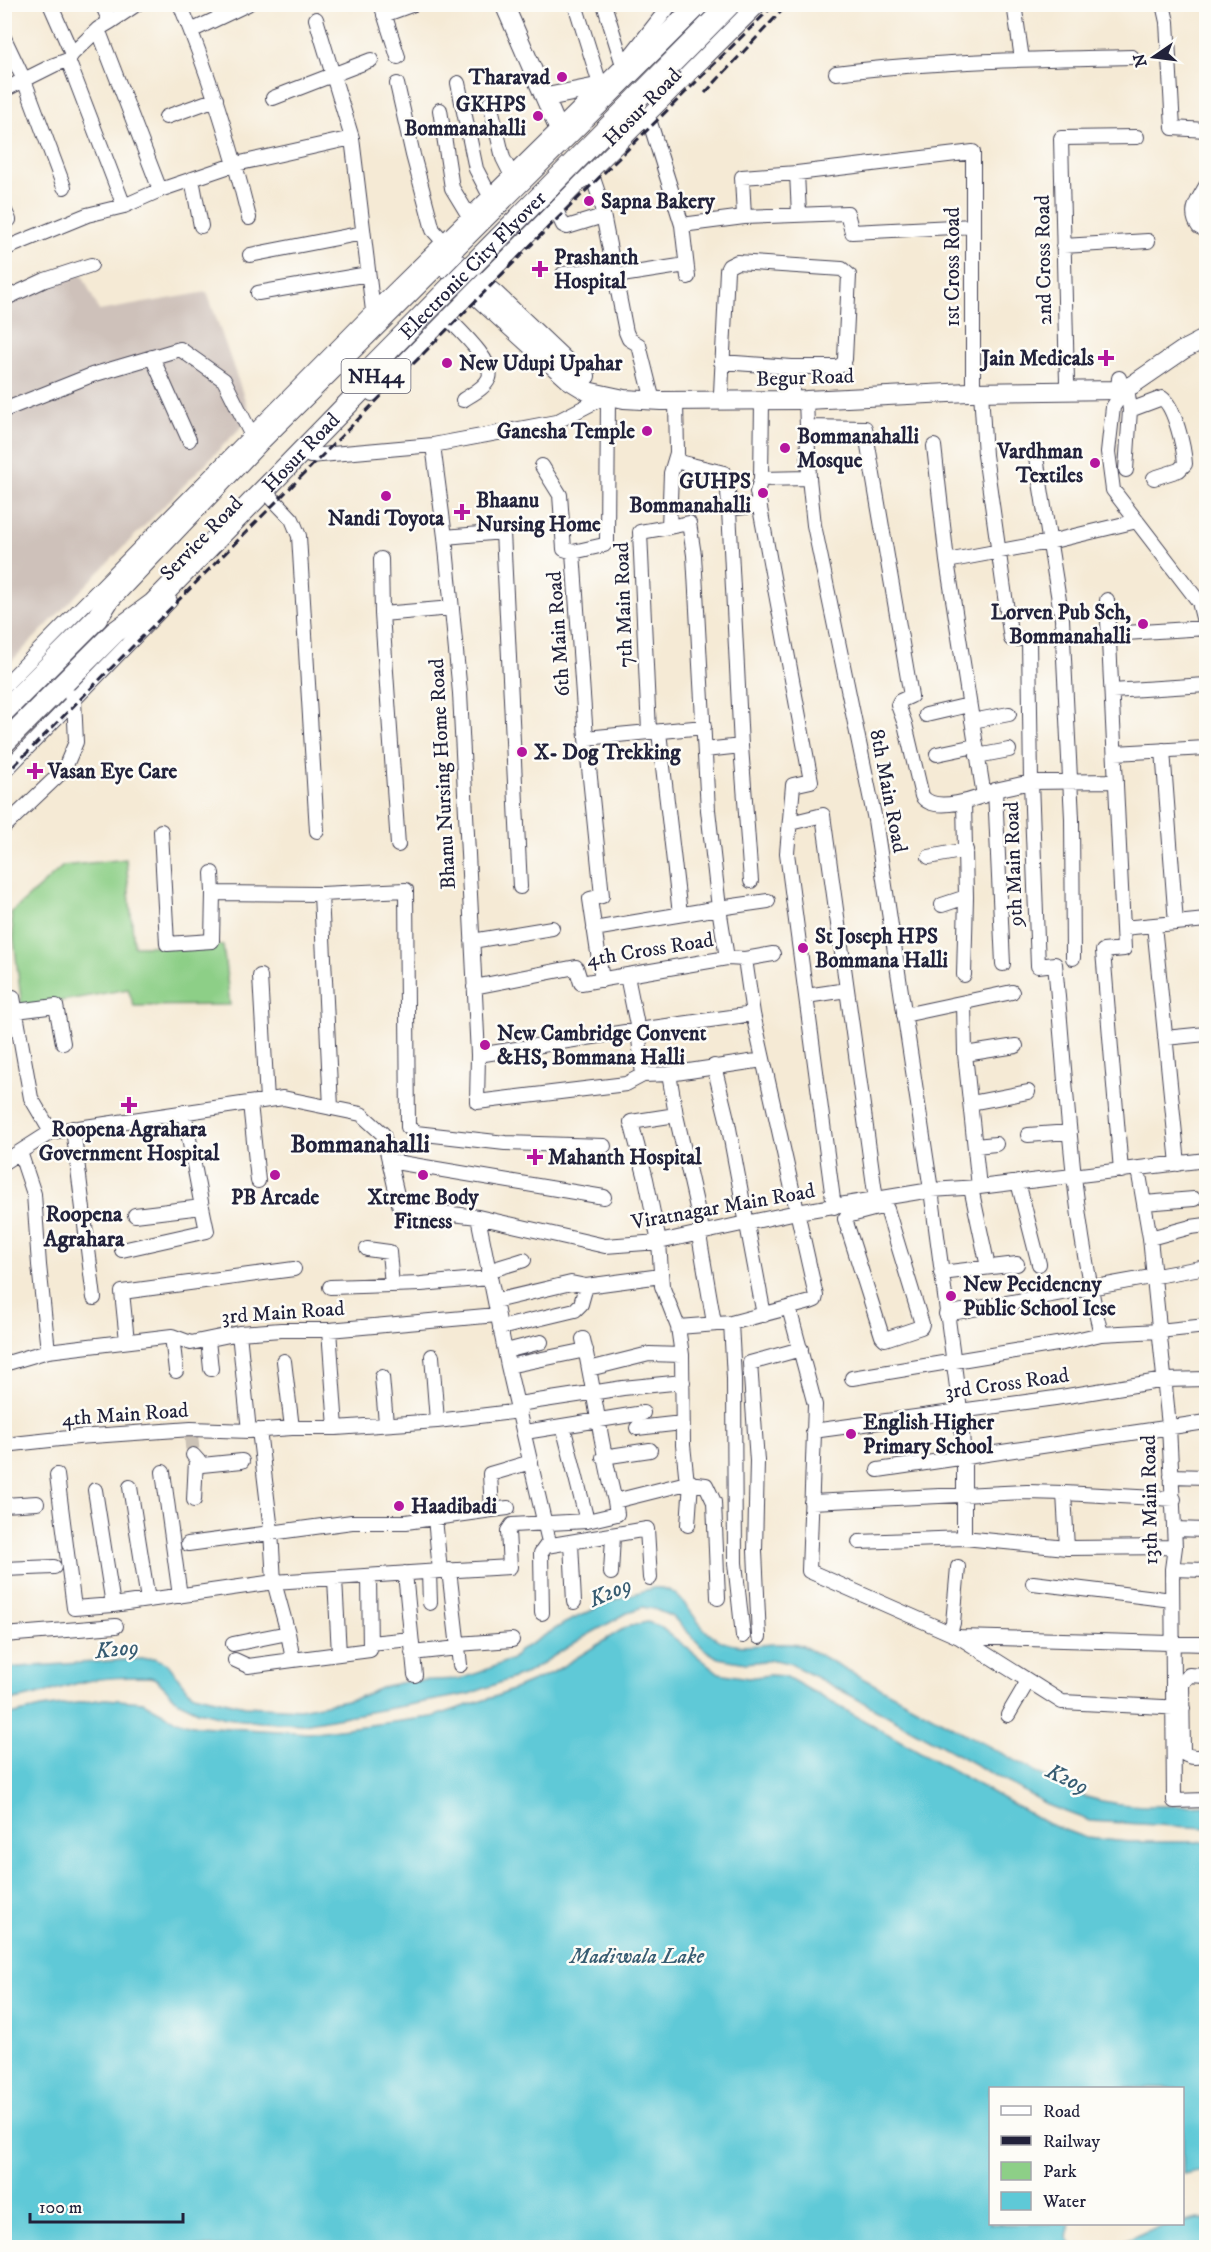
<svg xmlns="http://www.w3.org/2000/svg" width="1211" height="2252" font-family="'IM FELL DW Pica',serif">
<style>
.industrial{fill:#cec1ba}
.green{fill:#8dcf87;stroke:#587861;stroke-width:1.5}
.water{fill:#5ec9d7;stroke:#407689;stroke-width:1.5}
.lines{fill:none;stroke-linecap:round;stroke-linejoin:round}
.minor-tunnel{stroke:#cbc2b6;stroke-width:14;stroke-dasharray:14 7;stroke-linecap:butt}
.minor-casing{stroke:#424052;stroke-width:16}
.major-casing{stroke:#424052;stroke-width:20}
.highway-casing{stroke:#424052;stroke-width:23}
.minor{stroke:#fff;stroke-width:14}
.major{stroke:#fff;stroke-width:18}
.highway{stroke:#fff;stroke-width:21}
.rail{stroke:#22223b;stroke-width:3;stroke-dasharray:9 4.5;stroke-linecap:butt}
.highway-bridge-casing{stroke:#424052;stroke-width:23;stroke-linecap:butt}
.highway-bridge{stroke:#fff;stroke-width:21}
.poi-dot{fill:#b5179e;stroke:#fdfcf7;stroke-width:2}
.labels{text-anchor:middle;stroke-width:5;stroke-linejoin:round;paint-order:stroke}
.shield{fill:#fdfcf7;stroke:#646373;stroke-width:1.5}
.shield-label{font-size:20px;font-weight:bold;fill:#22223b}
.poi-label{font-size:21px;font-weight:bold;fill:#22223b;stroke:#fdfcf7;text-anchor:start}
.street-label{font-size:21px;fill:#22223b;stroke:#fdfcf7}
.neighbourhood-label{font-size:22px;font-weight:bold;fill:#22223b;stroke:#fdfcf7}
.water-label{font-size:22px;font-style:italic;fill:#375c72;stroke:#fdfcf7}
.quarter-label{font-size:24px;font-weight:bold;fill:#22223b;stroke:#fdfcf7}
</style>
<rect width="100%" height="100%" fill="#fdfcf7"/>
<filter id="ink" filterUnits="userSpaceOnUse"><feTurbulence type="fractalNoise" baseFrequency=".0167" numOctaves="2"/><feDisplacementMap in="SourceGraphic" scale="12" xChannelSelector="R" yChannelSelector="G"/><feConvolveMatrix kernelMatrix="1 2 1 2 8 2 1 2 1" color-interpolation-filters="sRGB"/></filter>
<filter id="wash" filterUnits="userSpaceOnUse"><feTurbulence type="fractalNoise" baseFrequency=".008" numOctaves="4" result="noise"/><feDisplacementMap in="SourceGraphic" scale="24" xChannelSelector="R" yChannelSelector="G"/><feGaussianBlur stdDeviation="1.35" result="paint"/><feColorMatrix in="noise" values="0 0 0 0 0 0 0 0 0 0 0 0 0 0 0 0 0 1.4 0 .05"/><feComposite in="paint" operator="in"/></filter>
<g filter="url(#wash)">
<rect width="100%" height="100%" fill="#f5ead5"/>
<path class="industrial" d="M82 274 99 311 207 292 251 417 5 668V303L44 284Z"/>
<path class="green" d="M126 859 134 946 223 945 230 1005 134 1006 128 989 22 1008 11 913 63 866Z"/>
<path class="water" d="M653 1588C683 1584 691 1622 712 1636 742 1656 770 1638 803 1646L1073 1792C1115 1810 1162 1806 1206 1805V1828L1090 1821 1050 1806 863 1702 789 1663 774 1660 746 1663 718 1658 705 1650 673 1617 654 1609 642 1607 629 1612 584 1637 527 1673 469 1694 303 1724 260 1722 226 1718 198 1711 179 1702 156 1679 150 1677C128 1677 105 1677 83 1682 57 1688 31 1699 5 1701V1668L155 1658 168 1664 187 1689 194 1694 245 1706 300 1709 357 1698 386 1686 409 1681 460 1679 481 1672 512 1659 519 1651 565 1623 614 1600Z
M647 1622 659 1626 719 1673 748 1678 769 1675 785 1676 1048 1824 1086 1838 1129 1842H1206V2173L1198 2171 1183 2174 1182 2088H990V2224H1070L1067 2237 1073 2247H5V1716L41 1708 105 1699 143 1702 177 1721 197 1726 308 1733 432 1717 500 1695 552 1673 626 1627Z
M1198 2219 1206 2220V2247H1113L1147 2231Z"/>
</g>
<g filter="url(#ink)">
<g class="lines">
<path class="minor-tunnel" d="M191 1435 193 1455"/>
<defs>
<path id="minor" d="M102 4 110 22 98 29 160 190
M180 4C209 74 231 145 249 218
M381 4 398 57
M575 4 598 78 603 84
M604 4 623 65
M1014 4 1022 59
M1163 4 1167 22 1173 128 1206 130
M384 15 414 4
M316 19 352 138
M110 22 137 4
M191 31 248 4
M4 38 24 80 64 187
M72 54 98 29
M68 60 124 206
M836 73C934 61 1033 59 1132 57
M458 83 476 169 490 196
M397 84 413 155 433 230 443 241
M4 90 54 65 68 60 72 54 50 4
M273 98 371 60
M490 103 503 158 511 174
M440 110 452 188 469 216
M648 116 682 225 688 277
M166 117 216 99
M591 172 600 199 626 332 629 339 639 345 651 393
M797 173 799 215
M192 179 201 226
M1206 186C1198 200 1188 212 1199 227L1206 230
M555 208 563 225 567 227 603 216
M4 209 9 220
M744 217 742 177 797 173 973 152V383
M682 225 744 217 847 213 852 232 973 226
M1063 246 1148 241
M4 249 87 215 124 206 160 190 236 164 352 138 373 311
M250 255 363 233
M563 274 614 268
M615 276 686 265
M258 293 368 274
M4 299 45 280 91 265
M447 317C458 329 495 362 489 378 485 388 472 394 463 400
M152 357 189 440
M721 362 792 367V391
M1119 378 1117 401 1113 407 1108 452 1113 490 1199 602 1206 630
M1067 382 1061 138 1137 137
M981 392 985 455 1011 639H1029L1031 782 1038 966 1055 964C1067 1088 1071 1213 1101 1334
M721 393 727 270 729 266 737 262 842 269 849 275 845 359 843 364 837 367H792
M372 394 580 183 760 4
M806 400 809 478 814 525 875 820 931 1190 960 1410 964 1458V1538
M762 401 761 479 757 492 811 781 793 785 787 853 834 1207
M4 410 92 375 180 349 224 380 251 434
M1130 410 1162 398C1175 407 1184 448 1185 464L1179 470 1154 478
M807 427 865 428 911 696 900 701 898 705 905 724 922 796C934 814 979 799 995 790
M433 445 445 537 460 693 478 1055 477 1102 626 1084 643 1075
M934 446 947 561 984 796
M1035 451 1062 619 1072 818 1073 958
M310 456 433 445 556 422 608 395 607 541 604 545 573 552 586 738 602 896 590 899 602 980
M675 461 724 473 728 490 741 746
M542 466 560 495 564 549 573 552
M1126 470 1130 410 1127 387
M761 479 809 478
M270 496 292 519 299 536 317 831
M729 509 760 505
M669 527 689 523 694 555 708 810 719 908 768 901
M445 537 503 532 520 887
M381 559 382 614 398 845
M947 561 1049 542 1137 521
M1107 600 1124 949 1103 951 1121 1171
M382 614 452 608
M1109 634 1206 628
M4 686 373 311 623 65 671 4
M1112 691 1206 685
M926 715 969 705
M972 721 1009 714
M652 732 704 727
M659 732 680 914
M586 738 649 732 640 532 669 527 671 473 677 453 676 401
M705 750 741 746 751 881
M1163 750 1176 923 1154 925 1178 1164
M1115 753 1206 748
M937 754 975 746
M977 756 1009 750
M4 772 170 601
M790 823 823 815 876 1200
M4 827 64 770 76 742 74 699 71 696
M161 831 167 944 212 941 213 893 321 894 406 890 408 1127
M929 857 966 850
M212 873 213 893
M321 894 331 1108
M942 905 966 897
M1176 923 1206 920
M1123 928 1154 925
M594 929 719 908 727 958
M472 941 552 928
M745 959 753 1014
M1003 964 995 790 1031 782 1116 781
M964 975 966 897 964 802
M260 976 267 1100
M627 976 638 1030 643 1075 669 1074 676 1115 703 1234
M474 987 576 967 581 983 727 958 745 959 773 954
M806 996 847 990
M4 999 13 997 31 1098 51 1132
M964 1003 965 1054 979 1187
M16 1011 56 1006 63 1043
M904 1015 1012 992
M1165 1038 1206 1034
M965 1054 1016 1046
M478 1055 638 1030 753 1014 816 1296 815 1300 810 1302 731 1323 678 1327
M714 1066 728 1123 764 1315
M669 1074 763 1060
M250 1103 258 1181
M971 1103 1028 1092
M408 1127 416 1133 505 1143 604 1146
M73 1128 94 1298
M1028 1135 1070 1132
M975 1146 996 1144
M20 1152 34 1194 39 1265 48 1351
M389 1161 604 1197
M4 1162 51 1132 283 1098 361 1114 383 1134 400 1208 478 1217 605 1246 659 1242 797 1212 931 1190 979 1187 1206 1160
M1138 1169 1150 1238 1169 1426 1175 1547 1172 1569 1174 1801 1206 1800
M1018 1182 1039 1264
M971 1188 988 1267
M1144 1203 1194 1199
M881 1207 887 1209 922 1324 921 1327 885 1339 882 1336 845 1219 847 1216Z
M135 1215 202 1207 184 1112
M478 1217 508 1366 549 1542 541 1553 542 1613
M699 1235 714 1323
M1150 1238 1191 1227 1206 1225
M367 1249 389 1252 392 1285
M122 1250 207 1231 202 1207
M488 1271 524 1260
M941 1273 1017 1264
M330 1287 421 1284 489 1278
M495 1301 571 1283 586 1286 661 1276
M789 1308 815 1405 809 1571 959 1637 1062 1702 1183 1708
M946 1314 1206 1267
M731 1323 734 1379 735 1563 743 1636
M500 1328 575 1310 581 1304 586 1286
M329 1330 336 1428
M239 1333 249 1431
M172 1336 176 1371
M583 1339C595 1393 601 1448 615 1501
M208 1340 211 1369
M127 1341 122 1292 294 1269
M506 1351 541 1342
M432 1356 437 1421
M284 1361 292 1428
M4 1364 48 1351 172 1336 191 1343 239 1333 281 1330H329L497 1315
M508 1366 586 1350
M589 1369 649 1354 682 1355
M382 1377 386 1423
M852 1378 1063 1343 1101 1334 1159 1331 1206 1326
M518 1404 623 1388 683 1382
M563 1426 587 1521
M637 1428 682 1423
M259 1430 271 1531 274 1582 440 1571 435 1518
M813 1431 1055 1398 1165 1380 1206 1379
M525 1432 643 1413
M4 1445 78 1437 191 1429 249 1431 292 1428H336L437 1421 520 1411
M193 1455 202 1465 242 1461
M603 1457 650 1450
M878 1470 1206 1422
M163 1472 180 1596
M57 1475 74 1608 113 1605 274 1582 288 1633 293 1660 370 1650 369 1576
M1171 1476 1206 1477
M687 1483 706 1485 714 1502 718 1598
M130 1487 148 1600
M95 1490 113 1605
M194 1500 196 1460
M811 1502 1027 1492 1064 1493
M4 1505 37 1503
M492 1510 508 1508
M688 1525 691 1482
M1174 1529 1206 1530
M859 1542 964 1538 1067 1548 1175 1547
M571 1543 574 1602
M188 1544 352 1522H406L492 1510 490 1474 531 1462
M546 1546 647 1529 650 1578
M1067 1548 1064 1493 1174 1499
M4 1569 54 1567
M1172 1569 1206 1570
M449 1570 460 1665
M440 1571 510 1567 508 1531 512 1525 587 1521 617 1514 615 1501 687 1483 683 1445 682 1355 678 1327 662 1286 659 1242 646 1179 631 1122 676 1115
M429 1572 430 1603
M405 1573 415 1675
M611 1573 613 1536
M335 1579 339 1654
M1033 1583 1172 1600
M950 1633 953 1623 958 1567
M4 1635 116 1626
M759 1637 755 1551 757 1461 750 1363 801 1349
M960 1637 1206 1644
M370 1643 411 1639
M233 1644 288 1633
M458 1644 512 1640
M412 1653 458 1648
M235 1660 248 1666 293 1660
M1206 1676 1189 1675 1182 1684 1183 1753C1190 1758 1198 1758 1206 1755
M1008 1715 1028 1681"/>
<path id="major" d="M504 4 558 128
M552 96 602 86
M456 262 496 295 576 371 586 376
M440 263 569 380 587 391 624 399 661 401 806 400 969 392 1118 390 1132 385 1183 350 1206 338"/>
<g id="highway">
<path d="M686 64 745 4"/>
<path d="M4 711 97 618 109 599 262 438 699 4"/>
<path id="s1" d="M4 743 115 632 153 604 376 375"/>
</g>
</defs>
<use href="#minor" class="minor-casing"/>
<use href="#major" class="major-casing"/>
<use href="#highway" class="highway-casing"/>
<use href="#minor" class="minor"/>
<use href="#major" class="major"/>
<use href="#highway" class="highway"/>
<path class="rail" d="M705 93 788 4
M4 776 550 226 775 4"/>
<defs>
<g id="highway-bridge">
<path id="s2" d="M353 386 730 4"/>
</g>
</defs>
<use href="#highway-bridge" class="highway-bridge-casing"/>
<use href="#highway-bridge" class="highway-bridge"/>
</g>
</g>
<g class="poi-dot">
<circle cx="562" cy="77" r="6"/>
<circle cx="538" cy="116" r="6"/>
<circle cx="589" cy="201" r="6"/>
<path d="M537 260h6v6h6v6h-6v6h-6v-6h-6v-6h6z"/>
<path d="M1103 349h6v6h6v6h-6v6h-6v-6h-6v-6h6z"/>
<circle cx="447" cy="363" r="6"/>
<circle cx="647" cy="431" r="6"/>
<circle cx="785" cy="448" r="6"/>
<circle cx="1095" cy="463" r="6"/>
<circle cx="763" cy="493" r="6"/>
<circle cx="386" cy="496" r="6"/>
<path d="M459 503h6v6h6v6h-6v6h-6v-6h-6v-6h6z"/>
<circle cx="1143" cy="624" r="6"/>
<circle cx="522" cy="752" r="6"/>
<path d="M32 762h6v6h6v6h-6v6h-6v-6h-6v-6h6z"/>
<circle cx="803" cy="948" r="6"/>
<circle cx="485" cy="1045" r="6"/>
<path d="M126 1096h6v6h6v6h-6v6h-6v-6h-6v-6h6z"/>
<path d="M532 1148h6v6h6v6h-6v6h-6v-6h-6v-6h6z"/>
<circle cx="275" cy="1175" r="6"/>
<circle cx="423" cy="1175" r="6"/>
<circle cx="951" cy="1296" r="6"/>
<circle cx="851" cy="1434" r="6"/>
<circle cx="399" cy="1506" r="6"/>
</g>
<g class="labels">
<rect class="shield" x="341.5" y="359" width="69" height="34" rx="4.5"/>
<g class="shield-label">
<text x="376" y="383">NH44</text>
</g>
<g class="poi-label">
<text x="550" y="84" text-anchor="end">Tharavad</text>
<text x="526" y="111" text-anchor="end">GKHPS<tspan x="526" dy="24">Bommanahalli</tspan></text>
<text x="601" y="208">Sapna Bakery</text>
<text x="554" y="264">Prashanth<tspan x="554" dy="24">Hospital</tspan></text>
<text x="1094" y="365" text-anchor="end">Jain Medicals</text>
<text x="459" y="370">New Udupi Upahar</text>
<text x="635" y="438" text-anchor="end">Ganesha Temple</text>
<text x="797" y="443">Bommanahalli<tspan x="797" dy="24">Mosque</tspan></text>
<text x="1083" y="458" text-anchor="end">Vardhman<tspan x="1083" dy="24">Textiles</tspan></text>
<text x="751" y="488" text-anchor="end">GUHPS<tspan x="751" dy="24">Bommanahalli</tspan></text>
<text x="476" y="507">Bhaanu<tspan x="476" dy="24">Nursing Home</tspan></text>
<text x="386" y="525" text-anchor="middle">Nandi Toyota</text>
<text x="1131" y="619" text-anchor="end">Lorven Pub Sch,<tspan x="1131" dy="24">Bommanahalli</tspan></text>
<text x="534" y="759">X- Dog Trekking</text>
<text x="48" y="778">Vasan Eye Care</text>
<text x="815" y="943">St Joseph HPS<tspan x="815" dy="24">Bommana Halli</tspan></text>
<text x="497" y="1040">New Cambridge Convent<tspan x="497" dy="24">&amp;HS, Bommana Halli</tspan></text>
<text x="129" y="1136" text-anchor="middle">Roopena Agrahara<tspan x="129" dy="24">Government Hospital</tspan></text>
<text x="548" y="1164">Mahanth Hospital</text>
<text x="275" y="1204" text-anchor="middle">PB Arcade</text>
<text x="423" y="1204" text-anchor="middle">Xtreme Body<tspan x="423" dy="24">Fitness</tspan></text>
<text x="963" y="1291">New Pecidencny<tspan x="963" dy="24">Public School Icse</tspan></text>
<text x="863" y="1429">English Higher<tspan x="863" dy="24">Primary School</tspan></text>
<text x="411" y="1513">Haadibadi</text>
</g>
<g class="street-label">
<text transform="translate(642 107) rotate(-45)" y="7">Hosur Road</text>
<text transform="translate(1043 260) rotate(-91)" y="7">2nd Cross Road</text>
<text dy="7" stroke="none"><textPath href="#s2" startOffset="170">Electronic City Flyover</textPath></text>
<text transform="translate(952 267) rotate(-90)" y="7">1st Cross Road</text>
<text transform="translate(805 377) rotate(-2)" y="7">Begur Road</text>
<text dy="7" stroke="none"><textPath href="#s1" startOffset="416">Hosur Road</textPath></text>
<text transform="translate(201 538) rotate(-46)" y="7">Service Road</text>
<text transform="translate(623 605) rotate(-92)" y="7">7th Main Road</text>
<text transform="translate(558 634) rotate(-94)" y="7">6th Main Road</text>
<text transform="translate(442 774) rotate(-93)" y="7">Bhanu Nursing Home Road</text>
<text transform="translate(889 791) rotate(79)" y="7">8th Main Road</text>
<text transform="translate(1013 864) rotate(-92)" y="7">9th Main Road</text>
<text transform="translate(650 949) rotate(-9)" y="7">4th Cross Road</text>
<text transform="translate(723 1206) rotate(-10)" y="7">Viratnagar Main Road</text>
<text transform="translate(283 1312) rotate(-4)" y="7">3rd Main Road</text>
<text transform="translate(1007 1383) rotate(-8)" y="7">3rd Cross Road</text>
<text transform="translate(125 1414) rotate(-4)" y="7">4th Main Road</text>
<text transform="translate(1149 1500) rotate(-91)" y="7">13th Main Road</text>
</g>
<g class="neighbourhood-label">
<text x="84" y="1221">Roopena<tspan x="84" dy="25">Agrahara</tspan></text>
</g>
<g class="water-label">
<text transform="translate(610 1591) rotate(-23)" y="8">K209</text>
<text transform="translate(117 1648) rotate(-5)" y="8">K209</text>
<text transform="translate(1068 1778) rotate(26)" y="8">K209</text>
<text x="637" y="1963">Madiwala Lake</text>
</g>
<g class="quarter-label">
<text x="360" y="1152">Bommanahalli</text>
</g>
</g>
<rect width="1211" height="2252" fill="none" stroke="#fdfcf7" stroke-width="24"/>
<rect x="989" y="2087" width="195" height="138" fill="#fdfcf7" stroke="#a5a5ac" stroke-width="1.5"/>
<rect x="1001" y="2106" width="30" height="9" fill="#ffffff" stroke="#a5a5ac" stroke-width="1.5"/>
<text x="1043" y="2117" font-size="18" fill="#22223b">Road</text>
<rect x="1001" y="2136" width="30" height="9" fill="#22223b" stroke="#a5a5ac" stroke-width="1.5"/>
<text x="1043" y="2147" font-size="18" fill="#22223b">Railway</text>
<rect x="1001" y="2162" width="30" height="18" fill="#8dcf87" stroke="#a5a5ac" stroke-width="1.5"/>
<text x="1043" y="2177" font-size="18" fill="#22223b">Park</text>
<rect x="1001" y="2192" width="30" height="18" fill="#5ec9d7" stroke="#a5a5ac" stroke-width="1.5"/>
<text x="1043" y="2207" font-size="18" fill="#22223b">Water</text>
<g transform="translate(1154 57) rotate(256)" stroke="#fdfcf7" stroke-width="4.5" paint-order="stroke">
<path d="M0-4.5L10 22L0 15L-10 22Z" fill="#22223b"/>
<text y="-9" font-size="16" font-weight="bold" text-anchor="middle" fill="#22223b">N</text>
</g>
<path d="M30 2213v9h153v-9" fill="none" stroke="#22223b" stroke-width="3"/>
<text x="39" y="2213" font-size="18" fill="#22223b" stroke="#fdfcf7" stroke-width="4.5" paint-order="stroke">100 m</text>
</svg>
